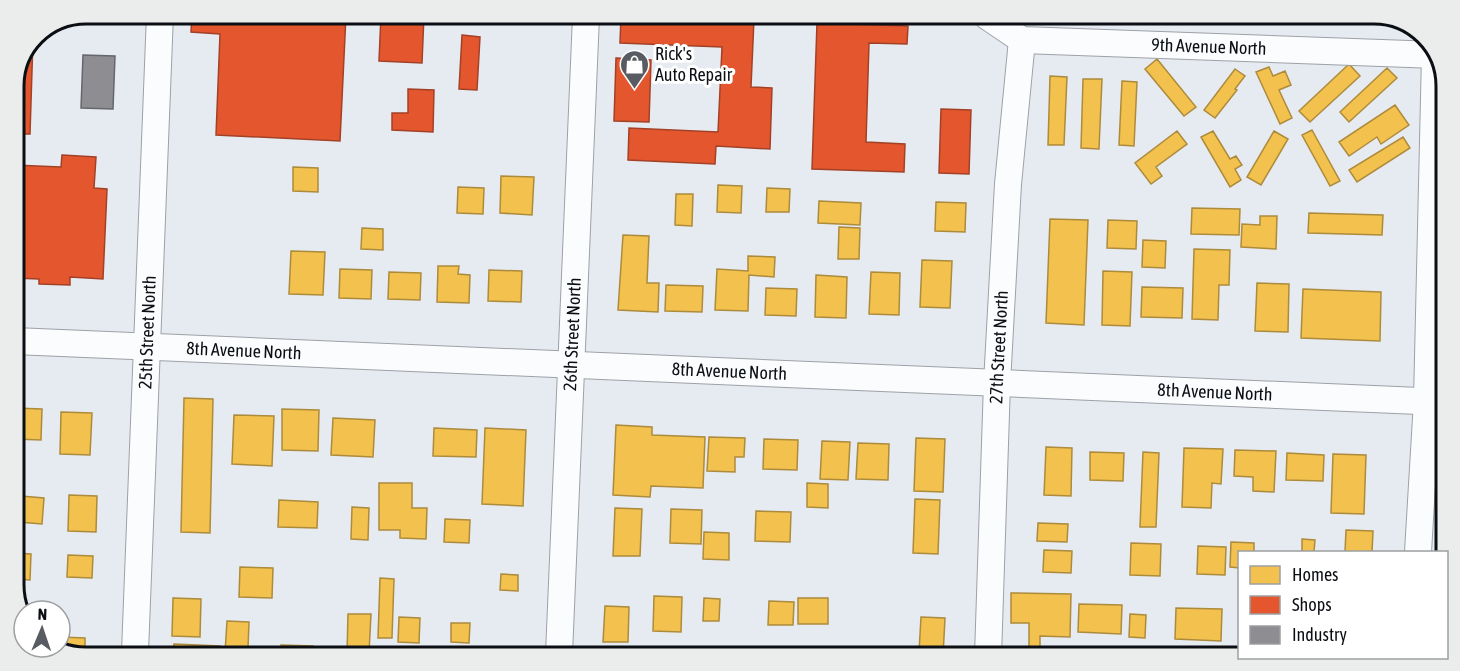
<svg xmlns="http://www.w3.org/2000/svg" width="1460" height="671" font-family="'Asap Condensed',sans-serif">
<style>
.homes{fill:#f2c14e;stroke:#ad8b3c;stroke-width:1.5}
.shops{fill:#e4572e;stroke:#a34126;stroke-width:1.5}
.industry{fill:#8d8d92;stroke:#66676c;stroke-width:1.5}
.lines{fill:none;stroke-linecap:round;stroke-linejoin:round}
.minor-casing{stroke:#9da1a7;stroke-width:28}
.minor{stroke:#fbfcfd;stroke-width:26}
.labels{text-anchor:middle;stroke-width:6;stroke-linejoin:round;paint-order:stroke}
.street-label{font-size:18px;fill:#0b0e13;stroke:#fff}
.poi-label{font-size:18px;fill:#0b0e13;stroke:#fff;text-anchor:start}
.rim{fill:none;stroke:#0b0e13;stroke-width:3}
</style>
<rect width="100%" height="100%" fill="#e6ebf2"/>
<path class="homes" d="M1157 59 1196 107 1184 116 1145 69Z
M1349 64 1360 76 1310 122 1299 111Z
M1269 67 1273 76 1285 71 1291 85 1279 90 1292 118 1280 124 1256 72Z
M1387 68 1397 78 1349 122 1340 112Z
M1235 69 1245 76 1235 89 1237 90 1215 118 1204 110Z
M1050 76 1067 77 1064 145H1048Z
M1083 79H1102L1099 149 1081 148Z
M1122 81 1137 82 1134 146 1119 145Z
M1395 105 1409 125 1381 144 1377 137 1349 156 1339 142Z
M1312 130 1340 181 1330 186 1302 135Z
M1177 131 1187 144 1156 167 1162 176 1151 184 1135 163Z
M1213 131 1230 159 1236 156 1242 165 1235 169 1241 180 1230 187 1201 137Z
M1274 131 1288 139 1261 185 1247 177Z
M1403 137 1410 148 1357 182 1349 170Z
M293 167 318 168V192L293 191Z
M501 176 534 177 532 215 500 213Z
M718 185 742 186 741 213 717 212Z
M458 187 484 188 483 214 457 213Z
M767 188 790 189 789 212H766Z
M676 194H693L692 226 675 225Z
M819 201 861 203 860 225 818 223Z
M936 202 966 203 965 232 935 231Z
M1192 208 1240 209 1239 235 1191 234Z
M1309 213 1383 215 1382 235 1308 233Z
M1260 216H1277L1276 249 1241 247 1242 224 1260 225Z
M1050 219 1088 220 1084 325 1046 323Z
M1108 220 1137 221 1136 249 1107 248Z
M839 227 860 228 859 259H838Z
M362 228 383 229V250L361 249Z
M623 235 649 236 647 283H659L658 312 618 310Z
M1143 240 1166 241 1165 268 1142 267Z
M1194 249 1230 250 1229 285H1219L1218 320 1192 319Z
M291 251 325 252 323 295 289 294Z
M748 256 775 257 774 277 749 275 748 311 715 310 717 269 748 271Z
M922 260 952 261 950 308 920 307Z
M438 266H459L458 274 470 275 469 303 437 302Z
M340 269 372 270 371 299 339 298Z
M489 270 522 271 521 302 488 301Z
M1103 271 1132 272 1130 326 1102 325Z
M389 272 421 273 420 300 388 299Z
M871 272 900 273 899 315 869 314Z
M816 275 847 277 846 318 815 317Z
M1257 283 1289 284 1288 332 1255 331Z
M666 285 703 286 702 312 665 311Z
M1142 287 1183 288 1182 318 1141 317Z
M766 288 797 289 796 316 765 315Z
M1303 289 1381 292 1380 341 1301 338Z
M184 398 213 399 210 533 181 532Z
M14 408 42 409 41 440 14 439Z
M282 409 319 410 318 451 282 450Z
M61 412 92 413 90 455 60 454Z
M234 415 274 416 272 466 232 464Z
M333 418 375 420 373 457 331 455Z
M616 425 652 427V435L705 437 703 488 651 486 650 497 613 495Z
M434 428 477 430 476 457 433 456Z
M485 428 526 430 523 506 482 504Z
M709 437 745 438 744 457H735V472L707 471Z
M916 438 945 439 943 492 914 491Z
M764 439 798 440 797 470 763 469Z
M822 441 850 442 848 480 820 479Z
M858 443 889 444 888 480 856 479Z
M1046 447 1072 448 1071 496 1044 495Z
M1184 448 1223 449 1221 484 1212 483 1211 508 1182 507Z
M1235 450 1276 451 1274 492 1253 491V477L1234 476Z
M1090 452 1124 453 1123 481 1090 480Z
M1143 452 1159 453 1156 527H1140Z
M1287 453 1324 455 1323 481 1286 480Z
M1333 454 1366 455 1364 514 1331 513Z
M379 483H412V508H427L426 539 400 538V530H379Z
M807 483 828 484V508L807 507Z
M69 495 97 496 96 532 68 531Z
M21 496 44 498 42 524 18 522Z
M915 499 940 500 938 554 913 553Z
M279 500 318 502 317 528 278 527Z
M352 507 369 508 368 540 351 539Z
M615 508 642 509 640 556H613Z
M671 509 702 510 701 544 670 543Z
M756 511 791 512 790 542 755 541Z
M445 519 470 520 469 543 444 542Z
M1038 523 1068 524 1067 542 1037 541Z
M1346 530 1373 531 1372 552H1345Z
M704 532 729 533V560L703 559Z
M1302 539 1315 540 1314 552H1302Z
M1231 542 1254 543V552H1240V568L1230 567Z
M1131 543 1161 544 1160 576 1130 575Z
M1198 546 1226 547 1225 575 1197 574Z
M1044 550 1072 551 1071 573 1043 572Z
M14 553 31 554 30 580 14 579Z
M68 555 93 556 92 578 67 577Z
M240 567 273 568 272 598 239 597Z
M501 574 518 575V591L500 590Z
M380 578 394 579 392 638H378Z
M1011 593 1071 594 1070 637 1040 636V656H1029V623H1011Z
M654 596 682 597 681 632 653 631Z
M173 598 201 599 200 637 172 636Z
M704 598 720 599 719 621H703Z
M798 598H828V624H798Z
M769 601 794 602 793 625H768Z
M1079 604 1122 605 1121 634 1078 632Z
M605 606 629 607 628 642H603Z
M1176 608 1222 609 1221 641 1175 639Z
M348 614H371L369 653H322H347Z
M1130 614 1146 615 1145 638 1129 637Z
M399 617 420 618 419 643 398 642Z
M921 617 945 618 943 656 905 655V651L919 652Z
M227 621 249 622 248 648 270 649 269 653H225Z
M451 623H470L469 643 451 642Z
M60 637 85 638V652H58L54 647H60Z
M174 644 220 646 219 653 173 652Z
M281 645 313 646V653H281Z
M657 650 682 651V655L657 654Z"/>
<path class="shops" d="M192 14 346 15 340 141 216 135 220 34 191 32Z
M381 15H424L422 63 379 61Z
M621 16 754 19 751 87 772 88 770 149 716 146 715 164 628 160 629 128 718 132 722 47 620 43Z
M817 23 908 26 907 44 869 43 866 142 905 144 904 172 812 169Z
M462 35 480 37 477 90 459 89Z
M33 39 30 134H14V82Z
M616 58 651 60 649 122 614 121Z
M408 89 434 90 433 132 392 130V113H408Z
M941 109 971 110 969 174 939 173Z
M62 155 96 157 94 188 107 189 103 279 70 277V285L39 284V279L14 278V165L61 167Z"/>
<path class="industry" d="M83 55 115 56 113 109 81 108Z"/>
<g class="lines">
<defs>
<g id="minor">
<path id="s1" d="M988 17 1022 40 1437 55"/>
<path id="s2" d="M14 341 1443 402"/>
<path d="M1418 552 1427 401 1435 55"/>
<path id="s3" d="M135 652 160 14"/>
<path id="s4" d="M559 654 586 16"/>
<path id="s5" d="M988 656 997 383 1008 184 1022 40"/>
</g>
</defs>
<use href="#minor" class="minor-casing"/>
<use href="#minor" class="minor"/>
</g>
<defs>
<symbol id="shop-pin" viewBox="-11 -11 22 30"><path d="M0 17L-7.5 6A9.5 9.5 0 1 1 7.5 6Z" fill="#585b61" stroke="#fff"/><path d="M-5-2.5h2.3a2.7 3.5 0 0 1 5.4 0H5L5.5 6h-11ZM-1.5-2.5h3a1.5 2.3 0 0 0-3 0Z" fill="#fff"/></symbol>
</defs>
<g fill-rule="evenodd">
<use href="#shop-pin" x="618" y="48" width="33" height="45"/>
</g>
<g class="labels">
<g class="street-label">
<text dy="6" stroke="none"><textPath href="#s1" startOffset="228">9th Avenue North</textPath></text>
<text dy="6" stroke="none"><textPath href="#s3" startOffset="320">25th Street North</textPath></text>
<text dy="6" stroke="none"><textPath href="#s4" startOffset="320">26th Street North</textPath></text>
<text dy="6" stroke="none"><textPath href="#s5" startOffset="309">27th Street North</textPath></text>
<text dy="6" stroke="none"><textPath href="#s2" startOffset="230">8th Avenue North</textPath></text>
<text dy="6" stroke="none"><textPath href="#s2" startOffset="716">8th Avenue North</textPath></text>
<text dy="6" stroke="none"><textPath href="#s2" startOffset="1202">8th Avenue North</textPath></text>
</g>
<g class="poi-label">
<text x="655" y="60">Rick's<tspan x="655" dy="21">Auto Repair</tspan></text>
</g>
</g>
<path d="M0 0H1460V671H0ZM86 24H1374A62 62 0 0 1 1436 86V585A62 62 0 0 1 1374 647H86A62 62 0 0 1 24 585V86A62 62 0 0 1 86 24Z" fill="#ebecec" fill-rule="evenodd"/>
<path class="rim" d="M86 24H1374A62 62 0 0 1 1436 86V585A62 62 0 0 1 1374 647H86A62 62 0 0 1 24 585V86A62 62 0 0 1 86 24Z"/>
<rect x="1238" y="551" width="210" height="108" fill="#ffffff" stroke="#9d9fa1" stroke-width="1.5"/>
<rect x="1250" y="566" width="30" height="18" fill="#f2c14e" stroke="#9d9fa1" stroke-width="1.5"/>
<text x="1292" y="581" font-size="18" fill="#0b0e13">Homes</text>
<rect x="1250" y="596" width="30" height="18" fill="#e4572e" stroke="#9d9fa1" stroke-width="1.5"/>
<text x="1292" y="611" font-size="18" fill="#0b0e13">Shops</text>
<rect x="1250" y="626" width="30" height="18" fill="#8d8d92" stroke="#9d9fa1" stroke-width="1.5"/>
<text x="1292" y="641" font-size="18" fill="#0b0e13">Industry</text>
<g transform="translate(42 629) rotate(2)"><circle r="28" fill="#ffffff" stroke="#9d9fa1" stroke-width="1.5"/>
<path d="M0-4.5L10 22L0 15L-10 22Z" fill="#585b61"/>
<text y="-9" font-size="16" font-weight="bold" text-anchor="middle" fill="#0b0e13">N</text>
</g>
</svg>
